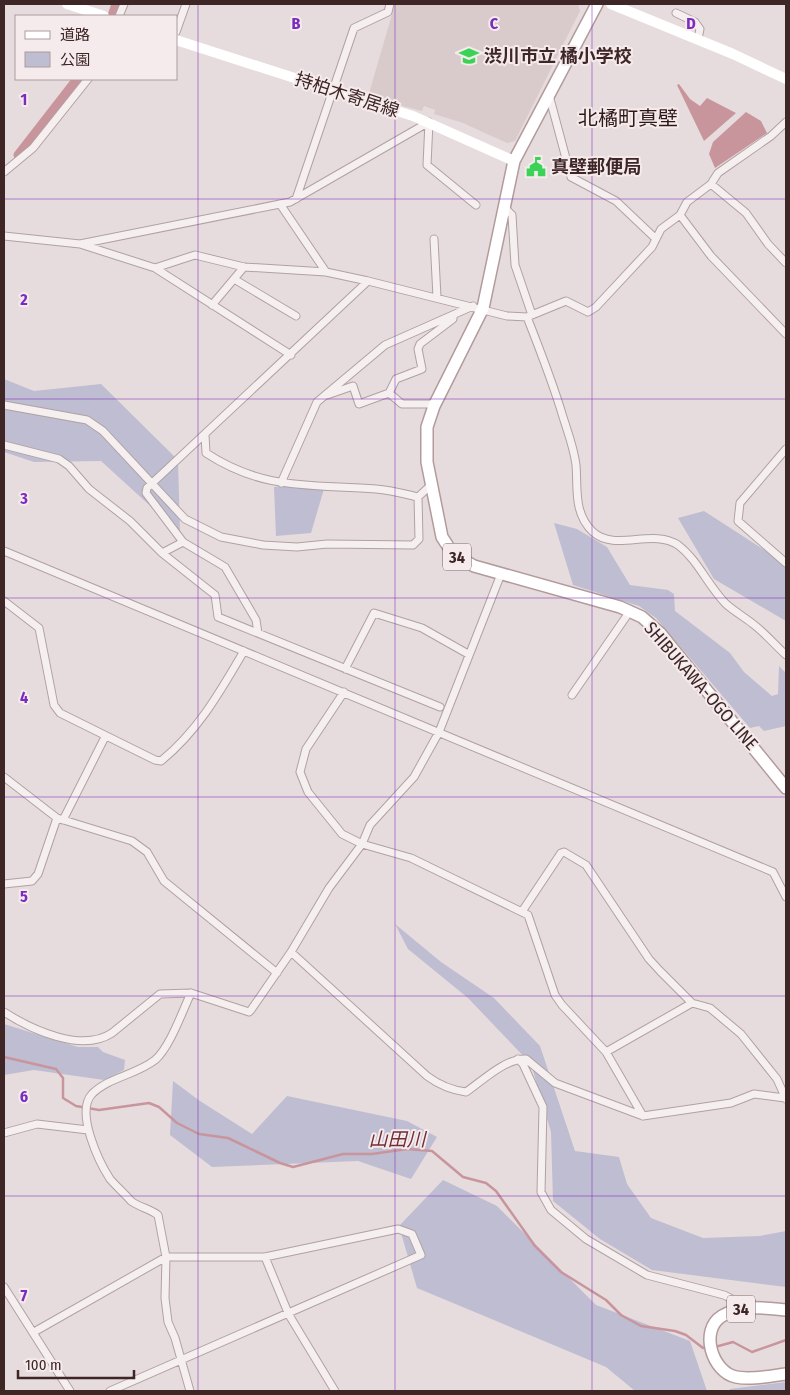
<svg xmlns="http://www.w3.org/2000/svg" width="790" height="1395" font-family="'Fira Sans Condensed','Noto Sans JP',sans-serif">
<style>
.built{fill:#d9cacb}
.green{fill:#bebdd1}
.water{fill:#c9959d}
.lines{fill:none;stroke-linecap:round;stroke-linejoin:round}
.stream{stroke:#c9959d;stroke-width:2.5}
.canal{stroke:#c9959d;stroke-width:9}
.minor-casing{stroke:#b1a1a2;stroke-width:9}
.primary-casing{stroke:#b39b9c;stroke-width:14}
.minor{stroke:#f5efef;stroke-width:7}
.secondary{stroke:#fff;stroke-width:10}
.primary{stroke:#fff;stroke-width:11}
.grid{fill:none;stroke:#7b2cbf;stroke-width:1;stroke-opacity:0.55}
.labels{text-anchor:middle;stroke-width:4;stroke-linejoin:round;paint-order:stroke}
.shield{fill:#f5ebec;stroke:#756061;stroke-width:1}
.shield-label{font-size:16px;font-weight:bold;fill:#3e2526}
.poi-label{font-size:18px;font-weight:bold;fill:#3e2526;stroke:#f5ebec;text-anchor:start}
.street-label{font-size:18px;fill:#3e2526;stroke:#f5ebec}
.water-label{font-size:19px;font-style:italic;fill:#732e36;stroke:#f5ebec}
.quarter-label{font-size:20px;fill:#2e1818;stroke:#f5ebec}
.grid-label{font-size:16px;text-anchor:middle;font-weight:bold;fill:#7b2cbf;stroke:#f5ebec;stroke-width:4;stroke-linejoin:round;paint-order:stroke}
</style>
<rect width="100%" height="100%" fill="#e7dcdd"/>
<path class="built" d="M395 4H578L580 11 515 141 507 143 463 123 434 114 435 110 424 106 422 111 368 97Z"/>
<path class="green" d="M4 379 34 391 101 384 178 460 180 533 101 461 34 462 4 452Z
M326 482 311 533 276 536 274 487Z
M704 511 786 564V621L714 579 678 518Z
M554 523 577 529 607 547 630 585 668 590 674 594 675 611 730 653 744 672 772 696 778 694 779 666 786 673V726L764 731 759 726 750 728 656 618 639 606 573 585Z
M395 924 441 962 494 998 540 1046 575 1151 619 1157 627 1184 651 1218 703 1238 760 1236 786 1231V1287L652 1270 600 1239 553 1201 551 1132 531 1064 468 998 408 949Z
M4 1024 78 1047H98L103 1052 125 1060 124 1070 104 1080 34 1070 4 1075Z
M173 1081 200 1101 252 1134 287 1096 407 1121 437 1137 411 1179 358 1161 212 1167 170 1135Z
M443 1180 497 1206 596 1305 690 1341 707 1391H635L606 1367 417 1288 399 1226Z
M786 1382V1391H729L730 1389Z"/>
<path class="water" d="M679 84 690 99 700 106 707 98 736 113 704 141 677 85Z
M746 112 761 121 767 133 715 168 709 154 713 142Z"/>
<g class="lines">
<path class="stream" d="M4 1057 56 1069 63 1078V1098L76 1106 99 1110 149 1103 159 1107 177 1123 199 1134 228 1138 280 1163 293 1167 343 1154H372L407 1149 432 1151 463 1177 486 1183 496 1191 535 1246 561 1272 606 1300 621 1315 641 1326 675 1331 686 1335 703 1348H707
M715 1347 733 1342 752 1352 786 1340"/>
<path class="canal" d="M112 16 116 4
M18 155 77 79"/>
<defs>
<path id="minor" d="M676 13 695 22 700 29 698 39
M119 16 124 4
M176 32 186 4
M549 95 571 177 616 201 655 238
M786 122 771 136 718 173 711 184 687 202 680 215 711 256 786 334
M4 172 33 148 88 79
M711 184 746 213 768 244 786 263
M296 199 354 28 388 12 390 4
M280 204 326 272
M504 207 512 215 515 265 532 315
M4 236 80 244 290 202 429 122 427 165 476 205
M434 239 437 297
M80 244 155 268 195 255 244 267 326 272 368 281 507 316 527 317C540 350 553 383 563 417 568 433 574 448 576 465 578 488 573 513 593 532 615 552 653 528 678 545 698 560 708 586 726 604 734 611 744 617 753 624 765 633 775 645 786 655
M155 268 291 355
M234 279 296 316
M212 305 244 267
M527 317 566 301 588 312 596 307 652 247 661 229 680 215
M389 393 396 379 422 369 418 349 420 344 453 319V315
M327 395 353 386 359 404 389 393 402 404H435
M4 405 87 420 103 431 185 519 221 537 263 545 297 547 327 544 413 545 419 539 418 497
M205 435 206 453C264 491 311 484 376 489 390 490 405 494 418 497L431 485
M4 445 59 459 69 466 89 489 130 521 162 553 183 542 146 493 147 488 368 281
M786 449 740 503 738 521 786 563
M281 483 317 402 385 345 473 306
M183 542 225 567 256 620 258 633
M4 551 773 872 786 897
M162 553 215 595 218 617 440 707
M4 601 39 628 54 705 60 713 155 760 161 761C198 731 220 692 244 651
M345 669 374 613 422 628 468 654
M344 692 306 749 300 772 308 792 342 834 362 844 411 858 528 915 555 995 562 1005 606 1052 643 1116
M572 695 630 611
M4 777 57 818 132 841 147 852 164 881 277 973
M63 820 105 737
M4 884 32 881 38 874 57 818
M523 910 561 853 564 852 586 865 649 959 660 971 692 1003 710 1008 741 1034 777 1079 786 1099
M291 952 427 1076C439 1085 451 1090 466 1092 482 1081 506 1058 526 1059L555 1083 643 1116 731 1103 754 1094 785 1098
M4 1012C32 1030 82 1053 112 1033L160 994 191 993 249 1012 251 1010 291 952 329 888 362 844 370 825 414 777 439 732 501 574
M606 1052 692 1003
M518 1059 523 1064 543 1107 541 1192 551 1210 586 1239 647 1275 724 1295 736 1301 740 1309
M4 1133 37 1124 88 1130
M265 1257 289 1315 335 1391
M4 1287 70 1391
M34 1332 166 1257H265L398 1229 412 1234 421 1255 110 1391
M190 1391 175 1338 168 1322 165 1298 166 1257 158 1215C150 1209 139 1207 131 1201 125 1194 116 1186 110 1179 99 1162 75 1112 92 1094 109 1077 136 1075 155 1060 170 1047 182 1012 191 993"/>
<path id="primary" d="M597 4 514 161 483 308 434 406 427 427V462L442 537 453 554 474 566 620 607 642 617 660 633 786 788
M786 1310C764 1308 742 1304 722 1316 699 1330 712 1372 736 1377 752 1380 770 1376 786 1374"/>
</defs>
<use href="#minor" class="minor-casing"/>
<use href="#primary" class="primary-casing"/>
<use href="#minor" class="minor"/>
<path class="secondary" d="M67 4 104 16
M611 4 733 54 786 79
M176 40 413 116 514 161"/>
<use href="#primary" class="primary"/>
</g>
<path class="grid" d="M198 4V1391M395 4V1391M592 4V1391M4 199H786M4 399H786M4 598H786M4 797H786M4 996H786M4 1196H786"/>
<defs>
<symbol id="school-bare" viewBox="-9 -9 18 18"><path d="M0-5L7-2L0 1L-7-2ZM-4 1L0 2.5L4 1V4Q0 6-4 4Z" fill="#3ad356" stroke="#f5ebec" stroke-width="2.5" paint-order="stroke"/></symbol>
<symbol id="civic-bare" viewBox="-9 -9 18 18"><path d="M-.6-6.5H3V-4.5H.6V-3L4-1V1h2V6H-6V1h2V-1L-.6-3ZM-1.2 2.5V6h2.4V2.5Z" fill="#3ad356" stroke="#f5ebec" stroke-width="2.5" paint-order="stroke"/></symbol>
</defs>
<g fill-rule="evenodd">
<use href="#school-bare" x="455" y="42" width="28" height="28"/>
<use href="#civic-bare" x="522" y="153" width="28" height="28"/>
</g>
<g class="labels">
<g class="shield">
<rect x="443" y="543.5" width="28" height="27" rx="4"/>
<rect x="727" y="1295.5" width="28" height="27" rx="4"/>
</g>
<g class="shield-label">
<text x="457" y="563">34</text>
<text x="741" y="1315">34</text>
</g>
<g class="poi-label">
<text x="484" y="62">渋川市立 橘小学校</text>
<text x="551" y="173">真壁郵便局</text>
</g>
<g class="street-label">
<text transform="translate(347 95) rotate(18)" y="6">持柏木寄居線</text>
<text transform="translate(701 686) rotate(49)" y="6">SHIBUKAWA-OGO LINE</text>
</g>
<g class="water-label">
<text x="397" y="1146">山田川</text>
</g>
<g class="quarter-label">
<text x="628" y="125">北橘町真壁</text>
</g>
</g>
<g class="grid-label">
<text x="296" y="29">B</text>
<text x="494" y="29">C</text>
<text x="691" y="29">D</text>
<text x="24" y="105">1</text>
<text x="24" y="305">2</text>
<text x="24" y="504">3</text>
<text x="24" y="703">4</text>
<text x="24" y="902">5</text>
<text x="24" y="1102">6</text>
<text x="24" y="1301">7</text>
</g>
<rect width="790" height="1395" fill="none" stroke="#3e2526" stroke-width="10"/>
<rect x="15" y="15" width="162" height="65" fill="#f5ebec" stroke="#ac9c9d"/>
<rect x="25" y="31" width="25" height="8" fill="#ffffff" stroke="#ac9c9d"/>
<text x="60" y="40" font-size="15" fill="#3e2526">道路</text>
<rect x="25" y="52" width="25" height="15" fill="#bebdd1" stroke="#ac9c9d"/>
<text x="60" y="65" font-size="15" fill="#3e2526">公園</text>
<path d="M18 1370v8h116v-8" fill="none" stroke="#3e2526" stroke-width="2.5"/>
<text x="25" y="1370" font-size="15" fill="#3e2526" stroke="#f5ebec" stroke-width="4" paint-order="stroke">100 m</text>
</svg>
